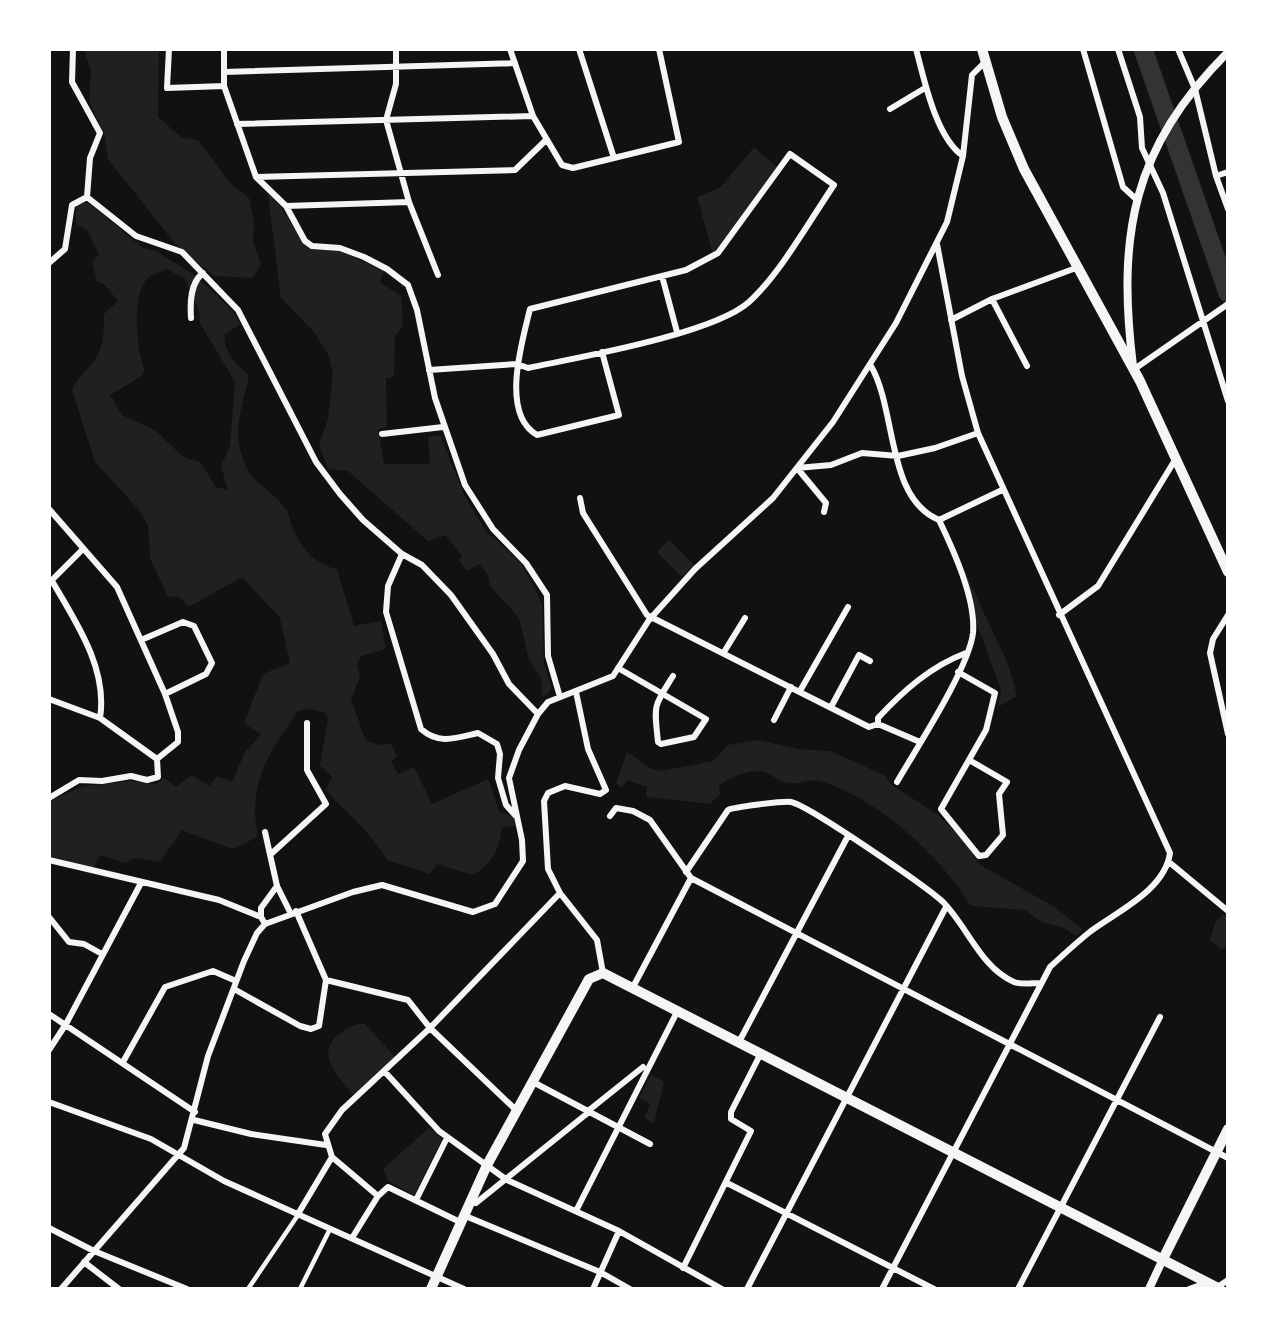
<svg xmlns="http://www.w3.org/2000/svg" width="1277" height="1338" font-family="Overpass,sans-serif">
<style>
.green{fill:#202020;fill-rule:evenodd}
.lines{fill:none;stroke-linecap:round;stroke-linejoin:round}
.river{stroke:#333;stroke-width:19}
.pedestrian{stroke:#f5f5f5;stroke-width:4.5}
.minor{stroke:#f5f5f5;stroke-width:6}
.tertiary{stroke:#f5f5f5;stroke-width:8}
.primary{stroke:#f5f5f5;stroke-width:10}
</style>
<rect width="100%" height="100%" fill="#111"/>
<path class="green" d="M83 49H159L158 117 181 137 198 140 230 183 249 198 254 222 253 242 261 265 252 278 214 276 176 245 108 159 104 133 89 102 91 69Z
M754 147 777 167 713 254 697 197 721 187Z
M268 194 280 206 306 246 340 251 384 271 380 282 401 296 403 326 395 336 394 377 386 378 387 427 378 429 384 464H430L428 437 440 435 465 497 486 531 521 563 536 591 542 605 544 663 552 688 547 695 541 696 542 680 529 660 519 618 490 586 488 575 479 564 467 571 459 561 462 556 445 535 428 541 348 471 328 469 319 446 328 419 333 373 328 354 314 332 281 298Z
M83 203H89L143 248 156 251 197 277 233 311 241 324 224 335C225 353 235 364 249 375 245 396 235 423 239 444 247 486 265 481 285 508 290 514 289 520 292 527 301 548 316 565 337 569L354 626 381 621 386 649 361 656 357 664 360 677 351 699 366 741 380 745 391 743 397 756 391 762 398 774 414 767 432 804 488 779 499 811 515 818 516 826 502 827C500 849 493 863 473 875L437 864 430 874 387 860C372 832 347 814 326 790L332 777 320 765 328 718 325 713 311 709 298 711C268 755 247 782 258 837L232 849 182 830 160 862 134 858 126 863 100 855 94 868 49 856V801L84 786 131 781 156 784 164 778 176 787 192 775 209 786 217 776 232 782 245 752 261 735 244 723 263 674 290 663 280 618 242 577 189 607 178 596 168 597 150 558 148 525 138 509 95 462 72 390C76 377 89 370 96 358 104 344 104 329 104 314L118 301 105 285 97 281 92 263 99 254 87 230 76 224V208ZM166 269 184 278 199 310 200 323 235 382 230 446 221 466 228 490 216 487 200 462 183 457 155 430 122 415 110 395 140 377 145 370C136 350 131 297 147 279 151 274 161 272 166 269Z
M669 540 694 565 682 577 657 552Z
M966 574 1008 664 1017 696 998 707 1001 690 975 619Z
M757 740 798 749 830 751 886 776 890 784 938 815 963 840 980 865 1055 907 1083 930 1076 936 1064 928 1042 922 1025 910 971 906C940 855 877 798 820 781 810 778 799 785 788 783 779 782 772 774 764 772 749 769 730 777 719 786L720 794 710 804 646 797 647 787 628 780 621 787 616 783 627 752 650 768 661 771 713 761 728 745Z
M1223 914 1228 919V946L1221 949 1210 940 1215 923Z
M364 1023 395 1057 354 1095C338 1076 314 1055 339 1034 348 1027 353 1025 364 1023Z
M651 1074 664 1082 654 1123 644 1118 650 1104 639 1098Z
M429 1128 442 1139 414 1195 388 1181 383 1169Z"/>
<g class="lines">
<path class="river" d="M1143 49 1228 293"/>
<path class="pedestrian" d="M248 1289 298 1215
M300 1289 330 1229"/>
<path class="minor" d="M73 49 72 82 100 133 90 158 87 197 136 236 182 252 238 310 316 462 340 494 363 520 402 554 422 565 451 595 493 654 509 684 538 714
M169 49 167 88 224 86
M224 49V86L256 177 286 206 305 241 312 246 340 248 364 257 387 269 408 285 417 310 435 398 465 485 493 529 526 563 547 595 548 656 560 697
M510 49 533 116 562 165 573 168 614 158
M579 49 614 158 679 142 659 49
M916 49C924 79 936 138 963 156
M1083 49 1123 187 1136 199
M1118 49 1140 117 1142 148 1163 193 1228 401
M1178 49 1195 89 1216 176 1228 209
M224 72 515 63
M890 109 925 88
M237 124 533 116
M1216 176 1228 172
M256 177 515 170 545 141
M409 202 438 275
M286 206 409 202 386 120 396 84V49
M49 263 65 249 72 205 87 197
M662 276 677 332
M992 299 1027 366
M191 318C190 303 190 283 203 273
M951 320 992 299 1076 268
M871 366C897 411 886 498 939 520 953 549 976 599 973 633 969 668 916 749 897 782
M429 370 517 364 528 368C580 357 713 334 749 302 780 274 810 220 834 185L790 154 718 253 686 270 530 309C522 342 500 414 537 435L619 415 602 352
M1133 370 1228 304
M382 434 443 427
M797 468 831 465 862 453 898 456 935 448 978 433
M797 468 826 503 824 512
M580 498 583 513 647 615 869 727 878 724 920 742
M49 509 117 587 165 694 178 732V742L157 759
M939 520 1002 490
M402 554 388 586 386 612 421 729C439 745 456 738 478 733L497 744 500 754 498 778 506 805 515 815
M52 581C76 622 108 669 100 718
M49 583 82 550
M1059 615 1098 586 1175 460
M1228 615 1213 639 1210 653 1228 734
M141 640 183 622 194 626 212 663 206 674 165 694
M724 652 745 618
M618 668 706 719 694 737 661 744 658 742C654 704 653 708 673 676
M958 672 995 693 986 730 941 809 979 856 986 855 1003 835 999 794 1007 782 969 760
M800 691 848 607
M576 692 588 749 606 790 600 794 565 786 548 793 544 801 548 869 560 893 597 940 603 973
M49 699 100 718 157 759
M831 707 859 655 870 661
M774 720 791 687
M878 724V718C903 691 931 666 966 653
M49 798 79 780 102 781 131 776 147 780 158 777 157 759
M610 816 616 808 633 811 650 820 691 878 1228 1158
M265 832 277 886 291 914
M271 854 326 804 307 770V723
M49 860 219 900 261 917 265 924
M1169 862 1228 911
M686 872 728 810C733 807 783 801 791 802 808 805 927 887 943 902 967 926 981 968 1014 982 1021 985 1032 983 1040 983
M296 911 326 980 408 1000 430 1028 517 1111
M49 917 69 942 84 944 102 954
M261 917V908L277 886
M633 987 691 878
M234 989 300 1026 311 1029 319 1026 326 980
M49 1014 195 1112
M739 1042 848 836
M49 1050 66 1024 141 883
M123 1062 165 987 213 971 236 981
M385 1072 439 1131 507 1180 619 1231 722 1289
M533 1082 650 1144
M49 1102 151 1139 224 1181 464 1289
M588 1111 643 1067
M194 1120 251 1134 326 1145
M332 1157 378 1196
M727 1183 934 1289
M416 1200 447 1138
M476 1203 589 1112
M576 1211 678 1010
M298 1214 332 1157 325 1134 342 1110 430 1028 560 893
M463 1215 600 1272 630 1289
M49 1228 94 1251 187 1289
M352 1238 378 1196 388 1187 460 1222
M84 1262 119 1289
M683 1268 751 1131 731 1119V1112L761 1053
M1216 1288 1228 1280
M61 1289 184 1148 208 1056 244 961 257 933 265 924 353 892 382 885 473 912 495 904 523 861 522 840 509 778 519 750 538 714 548 702 613 676 649 620 695 569 773 498 833 422 896 323 947 222 963 156 972 75 985 62
M593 1289 619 1231
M747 1289 946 907
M882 1289 1050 967C1063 955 1077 942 1091 931 1118 911 1165 890 1170 853L978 433 962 376 937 244
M1018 1289 1160 1017
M1189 1289 1206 1283"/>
<path class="tertiary" d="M1133 366C1117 235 1132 148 1228 52
M1149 1289 1163 1259"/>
<path class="primary" d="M982 49 1002 117 1024 169 1140 381 1228 572
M1163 1259 1228 1129
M431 1289 487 1165 589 979 603 973 1220 1289"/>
</g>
<rect width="1277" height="1338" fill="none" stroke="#ffffff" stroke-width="102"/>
</svg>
